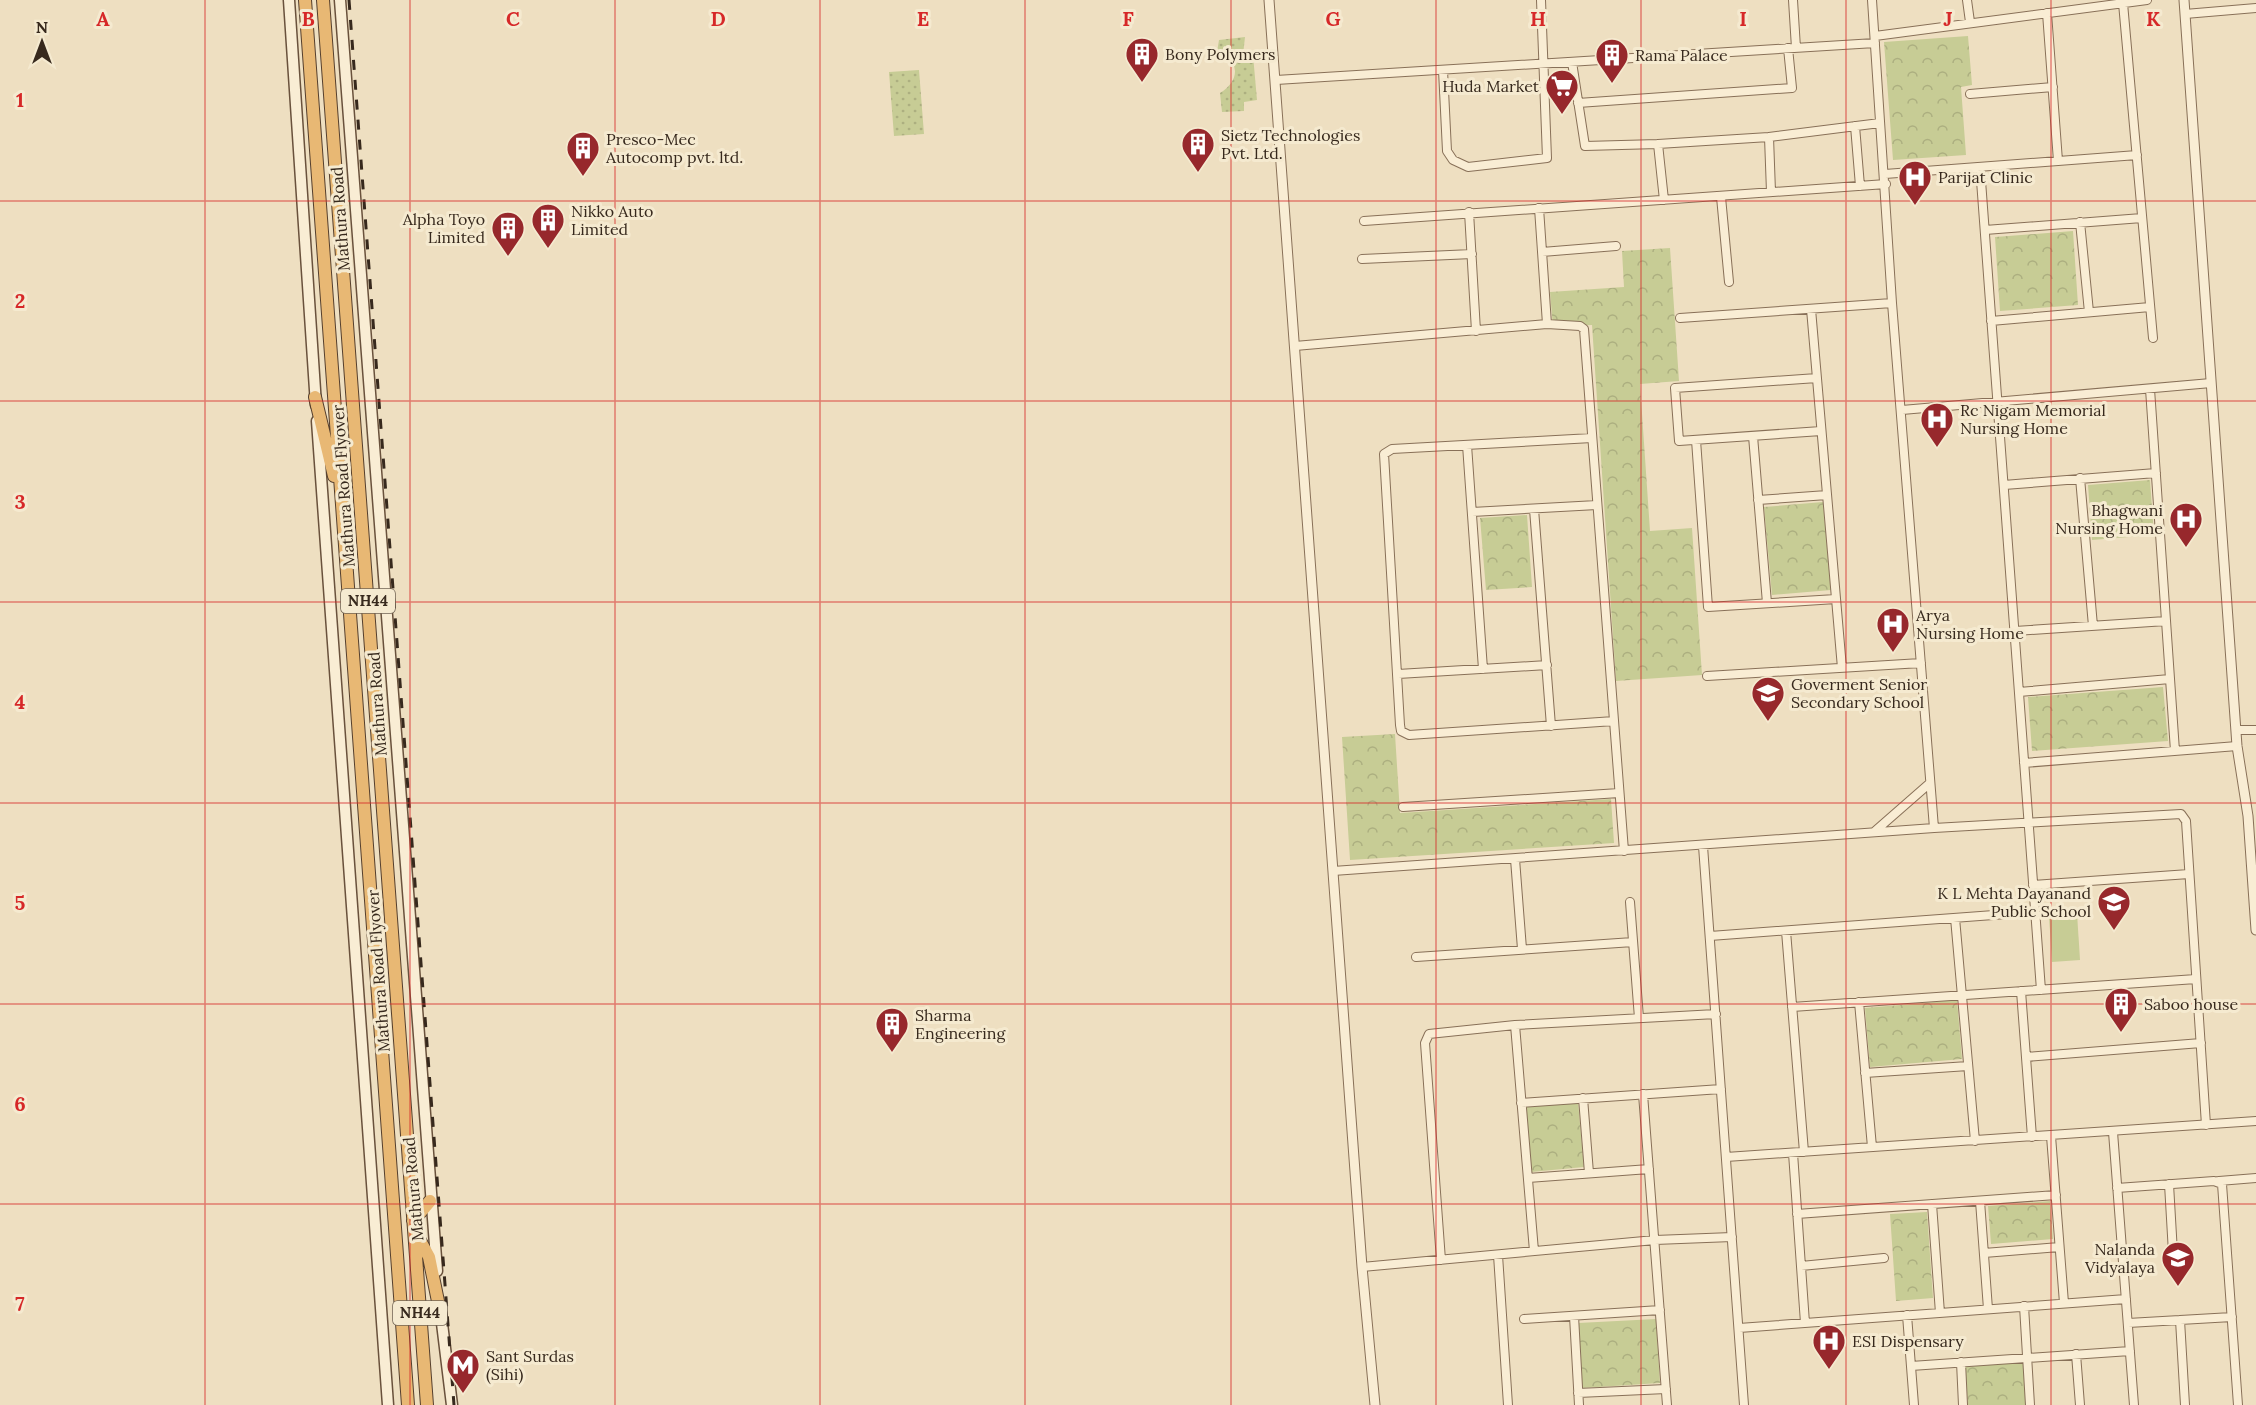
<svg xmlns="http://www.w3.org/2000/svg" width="2256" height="1405" font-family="Lora,serif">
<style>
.grass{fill:url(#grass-dots)}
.forest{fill:url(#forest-crowns)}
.pitch{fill:#c7cc95}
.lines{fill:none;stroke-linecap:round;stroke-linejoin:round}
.minor-casing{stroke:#887058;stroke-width:10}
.tertiary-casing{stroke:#887058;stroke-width:11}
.secondary-casing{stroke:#69513c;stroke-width:13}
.trunk-casing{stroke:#553f2d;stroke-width:14}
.minor{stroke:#f9edd4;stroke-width:8}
.tertiary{stroke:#f9edd4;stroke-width:9}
.secondary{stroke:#f9edd4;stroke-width:10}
.trunk{stroke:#e8b874;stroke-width:12}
.rail{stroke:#37291d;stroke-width:3;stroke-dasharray:10 10;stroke-linecap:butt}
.grid{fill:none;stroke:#d62828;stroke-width:1.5;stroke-opacity:0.55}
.labels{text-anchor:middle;stroke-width:6;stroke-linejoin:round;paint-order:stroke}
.shield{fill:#f5ead0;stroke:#706353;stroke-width:1.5}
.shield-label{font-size:15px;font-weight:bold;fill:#37291d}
.poi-label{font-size:16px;fill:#37291d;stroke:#f5ead0;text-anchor:start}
.street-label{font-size:16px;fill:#37291d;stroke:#f5ead0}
.grid-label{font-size:20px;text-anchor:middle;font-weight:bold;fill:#d62828;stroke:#f5ead0;stroke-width:6;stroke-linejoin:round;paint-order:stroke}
</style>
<defs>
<pattern id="grass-dots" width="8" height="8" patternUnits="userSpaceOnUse" patternTransform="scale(1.5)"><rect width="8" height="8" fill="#c7cc95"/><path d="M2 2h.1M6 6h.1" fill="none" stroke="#acaf80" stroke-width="1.8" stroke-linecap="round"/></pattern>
<pattern id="forest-crowns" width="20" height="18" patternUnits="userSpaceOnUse" patternTransform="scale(1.5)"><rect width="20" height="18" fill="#c7cc95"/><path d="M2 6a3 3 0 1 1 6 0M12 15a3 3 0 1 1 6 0" fill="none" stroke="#acaf80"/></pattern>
</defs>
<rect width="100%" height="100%" fill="#eedfc1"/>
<path class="grass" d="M1245 37 1243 55H1253L1257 100 1244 102V111L1222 112 1220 93C1240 81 1241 60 1217 52L1219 40Z
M919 70 924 134 894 136 889 72Z"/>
<path class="forest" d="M1968 36 1972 85 1961 87 1966 155 1893 160 1884 42Z
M2073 231 2078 305 2000 311 1995 237Z
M1670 248 1679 381 1640 384 1650 531 1692 528 1702 675 1616 681 1592 325 1553 327 1550 292 1624 287 1622 251Z
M2150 480 2154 535 2092 540 2088 485Z
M1823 502 1831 590 1772 595 1764 507Z
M1527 515 1532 587 1486 590 1480 518Z
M2163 687 2168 741 2032 751 2028 697Z
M1395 734 1400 813 1611 799 1614 843 1350 860 1342 737Z
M1957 1000 1962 1059 1870 1067 1865 1008Z
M1578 1102 1584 1167 1531 1172 1525 1107Z
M2050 1201 2053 1239 1991 1244 1988 1206Z
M1927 1212 1933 1298 1896 1301 1890 1214Z
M1656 1319 1660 1383 1582 1388 1578 1323Z
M2024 1362 2027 1405H1968L1965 1367Z"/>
<path class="pitch" d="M2077 913 2080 960 2052 962 2049 916Z"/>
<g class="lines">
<defs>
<path id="minor" d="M1793 0 1796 48
M1872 0 1892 303 1934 828
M1967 0 1970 22
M2123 3 2153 338
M2047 13 2058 161
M2185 14 2256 8
M1875 36 2147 0
M1572 62 1585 146 1658 144 1769 137 1771 192
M1443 70 1447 151 1453 160 1468 167 1547 158 1541 0
M1276 80 1875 43
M1970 94 2053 87
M1578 103 1792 88 1788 48
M1855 126 1860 186
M1769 137 1880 123
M1658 144 1664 200
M1980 167 2041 990
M1885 174 2137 155
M1721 197 1729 282
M1539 208 1547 324
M1469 212 1476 331
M1364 221 1886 184
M2080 222 2089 312
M1985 230 2142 218
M1542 252 1616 246
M1362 259 1472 254
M1811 309 1842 668
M1680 318 1892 303
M1991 321 2150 307
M1295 346 1547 324 1580 326 1584 329 1624 851
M1817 378 1675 388 1679 441 1821 431
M2150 389 2175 751
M1902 410 2211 383
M1753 436 1767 603
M1592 438 1392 449 1384 454 1400 725 1401 731 1409 735 1614 721
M1696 440 1708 607 1836 599
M1467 445 1483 669
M2080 478 2093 626
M2004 485 2156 473
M1758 500 1827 495
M1534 509 1551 726
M1472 512 1597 505
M2015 631 2166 621
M1398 674 1547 665
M1707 676 1921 663
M2019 692 2170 679
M2236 730H2256
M2024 763 2237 746
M1403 807 1619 793
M1874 832 1930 783
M1703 846 1744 1405
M1515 859 1522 949
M1333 871 1934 828 2181 814 2186 821 2206 1125
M2033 885 2189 874
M1630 902 1639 1018
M1955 918 1975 1141
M1786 931 1804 1152
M1710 936 2035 912
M1416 957 1633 942
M2021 991 2032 1137
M1859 1002 1872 1147
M1792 1007 2196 979
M1515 1025 1534 1251
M2026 1057 2201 1043
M1865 1073 1968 1066
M1643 1094 1667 1405
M1583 1098 1589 1173
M1521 1103 1721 1089
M2113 1132 2134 1405
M2051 1136 2064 1303
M1793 1153 1805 1323
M1726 1157 2256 1121
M1528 1178 1649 1169
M2219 1181 2256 1178
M2169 1184 2173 1253
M2117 1188 2214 1181 2222 1184 2238 1405
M1980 1201 1988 1309
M1932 1204 1940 1313
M1797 1214 2056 1195
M1984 1253 2059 1247
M1498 1255 1508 1405
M1441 1260 1425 1043 1429 1034 1515 1025 1716 1014
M1801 1266 1884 1258
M1362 1267 1655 1240 1732 1237
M2024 1306 2030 1405
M1907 1315 1914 1405
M1574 1316 1579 1405
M1524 1319 1660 1310
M2180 1320 2185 1405
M2128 1323 2232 1317
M1739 1328 2126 1299
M2076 1354 2080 1405
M1961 1362 1963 1405
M1911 1366 2130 1351
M1578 1393 1666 1389"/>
<path id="tertiary" d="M1269 0 1362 1267 1375 1405
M2184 0 2237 746 2248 816 2256 930"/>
<path id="secondary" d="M289 0 316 405
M340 0 437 1271
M317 421C342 749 363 1077 388 1405
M440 1307 452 1405"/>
<path id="trunk" d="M305 0 408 1405
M323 0 427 1405
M315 397 334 476
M413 1221 430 1201
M417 1235 429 1257 441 1316"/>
</defs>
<use href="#minor" class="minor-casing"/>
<use href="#tertiary" class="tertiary-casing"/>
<use href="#secondary" class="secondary-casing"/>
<use href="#trunk" class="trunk-casing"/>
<use href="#minor" class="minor"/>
<use href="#tertiary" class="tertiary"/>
<use href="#secondary" class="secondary"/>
<use href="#trunk" class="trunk"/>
<path class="rail" d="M349 0 454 1405"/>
</g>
<path class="grid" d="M205 0V1405M410 0V1405M615 0V1405M820 0V1405M1025 0V1405M1231 0V1405M1436 0V1405M1641 0V1405M1846 0V1405M2051 0V1405M0 201H2256M0 401H2256M0 602H2256M0 803H2256M0 1004H2256M0 1204H2256"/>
<defs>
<symbol id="building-pin" viewBox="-11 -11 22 30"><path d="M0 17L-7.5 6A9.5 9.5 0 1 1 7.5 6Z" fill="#97282c" stroke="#f5ead0"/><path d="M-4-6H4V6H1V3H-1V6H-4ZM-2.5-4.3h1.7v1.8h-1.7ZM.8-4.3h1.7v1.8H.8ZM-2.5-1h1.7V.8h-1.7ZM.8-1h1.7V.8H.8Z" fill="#fff"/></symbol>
<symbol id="supermarket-pin" viewBox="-11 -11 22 30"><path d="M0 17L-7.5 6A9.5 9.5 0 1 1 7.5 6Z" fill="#97282c" stroke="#f5ead0"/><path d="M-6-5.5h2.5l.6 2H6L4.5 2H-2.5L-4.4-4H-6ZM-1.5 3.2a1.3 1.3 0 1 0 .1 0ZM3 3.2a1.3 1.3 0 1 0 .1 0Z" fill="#fff"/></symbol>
<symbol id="hospital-pin" viewBox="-11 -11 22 30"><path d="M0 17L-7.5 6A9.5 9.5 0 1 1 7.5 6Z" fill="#97282c" stroke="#f5ead0"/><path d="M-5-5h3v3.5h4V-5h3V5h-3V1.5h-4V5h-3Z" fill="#fff"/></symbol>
<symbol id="school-pin" viewBox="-11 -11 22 30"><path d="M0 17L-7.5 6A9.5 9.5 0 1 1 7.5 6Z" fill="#97282c" stroke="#f5ead0"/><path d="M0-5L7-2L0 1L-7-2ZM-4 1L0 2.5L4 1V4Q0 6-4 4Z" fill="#fff"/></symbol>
<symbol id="metro-pin" viewBox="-11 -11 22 30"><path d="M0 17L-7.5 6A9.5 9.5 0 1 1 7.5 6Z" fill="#97282c" stroke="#f5ead0"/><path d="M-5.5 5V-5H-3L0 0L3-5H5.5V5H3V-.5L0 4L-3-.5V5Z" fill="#fff"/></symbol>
</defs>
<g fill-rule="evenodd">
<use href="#building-pin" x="1123" y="35" width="38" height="52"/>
<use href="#building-pin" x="1593" y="36" width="38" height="52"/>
<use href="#supermarket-pin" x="1543" y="67" width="38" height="52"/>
<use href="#building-pin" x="1179" y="125" width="38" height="52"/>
<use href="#building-pin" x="564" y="129" width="38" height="52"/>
<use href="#hospital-pin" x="1896" y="158" width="38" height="52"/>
<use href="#building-pin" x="529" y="201" width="38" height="52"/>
<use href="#building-pin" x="489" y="209" width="38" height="52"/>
<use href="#hospital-pin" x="1918" y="400" width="38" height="52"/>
<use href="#hospital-pin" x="2167" y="500" width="38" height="52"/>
<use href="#hospital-pin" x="1874" y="605" width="38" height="52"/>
<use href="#school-pin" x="1749" y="674" width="38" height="52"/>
<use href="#school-pin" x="2095" y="883" width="38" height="52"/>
<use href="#building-pin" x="2102" y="985" width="38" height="52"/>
<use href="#building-pin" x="873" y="1005" width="38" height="52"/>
<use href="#school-pin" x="2159" y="1239" width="38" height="52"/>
<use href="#hospital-pin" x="1810" y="1322" width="38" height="52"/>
<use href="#metro-pin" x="444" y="1346" width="38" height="52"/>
</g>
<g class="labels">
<g class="shield">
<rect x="341" y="589" width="54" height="24" rx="4.5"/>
<rect x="393" y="1301" width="54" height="24" rx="4.5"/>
</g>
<g class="shield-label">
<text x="368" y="606">NH44</text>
<text x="420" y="1318">NH44</text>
</g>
<g class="poi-label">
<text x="1165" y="60">Bony Polymers</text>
<text x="1635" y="61">Rama Palace</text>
<text x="1539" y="92" text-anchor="end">Huda Market</text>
<text x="1221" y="141">Sietz Technologies<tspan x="1221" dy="18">Pvt. Ltd.</tspan></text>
<text x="606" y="145">Presco-Mec<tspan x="606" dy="18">Autocomp pvt. ltd.</tspan></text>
<text x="1938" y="183">Parijat Clinic</text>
<text x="571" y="217">Nikko Auto<tspan x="571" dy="18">Limited</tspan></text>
<text x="485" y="225" text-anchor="end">Alpha Toyo<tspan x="485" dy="18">Limited</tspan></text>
<text x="1960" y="416">Rc Nigam Memorial<tspan x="1960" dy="18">Nursing Home</tspan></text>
<text x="2163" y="516" text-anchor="end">Bhagwani<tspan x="2163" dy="18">Nursing Home</tspan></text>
<text x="1916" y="621">Arya<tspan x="1916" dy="18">Nursing Home</tspan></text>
<text x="1791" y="690">Goverment Senior<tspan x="1791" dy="18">Secondary School</tspan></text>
<text x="2091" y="899" text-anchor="end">K L Mehta Dayanand<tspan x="2091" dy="18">Public School</tspan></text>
<text x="2144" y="1010">Saboo house</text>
<text x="915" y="1021">Sharma<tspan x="915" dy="18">Engineering</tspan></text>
<text x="2155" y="1255" text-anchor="end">Nalanda<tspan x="2155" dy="18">Vidyalaya</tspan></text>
<text x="1852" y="1347">ESI Dispensary</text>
<text x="486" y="1362">Sant Surdas<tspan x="486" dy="18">(Sihi)</tspan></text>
</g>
<g class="street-label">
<text transform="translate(340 219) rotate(-94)" y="6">Mathura Road</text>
<text transform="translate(343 486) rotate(-94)" y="6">Mathura Road Flyover</text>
<text transform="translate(377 704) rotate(-94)" y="6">Mathura Road</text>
<text transform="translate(378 971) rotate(-94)" y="6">Mathura Road Flyover</text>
<text transform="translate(413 1189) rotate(-95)" y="6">Mathura Road</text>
</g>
</g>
<g class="grid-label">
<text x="103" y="26">A</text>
<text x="308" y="26">B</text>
<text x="513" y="26">C</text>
<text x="718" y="26">D</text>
<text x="923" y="26">E</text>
<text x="1128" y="26">F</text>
<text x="1333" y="26">G</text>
<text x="1538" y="26">H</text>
<text x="1743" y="26">I</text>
<text x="1948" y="26">J</text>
<text x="2153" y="26">K</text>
<text x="20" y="107">1</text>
<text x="20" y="308">2</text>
<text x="20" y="509">3</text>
<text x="20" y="709">4</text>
<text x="20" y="910">5</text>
<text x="20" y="1111">6</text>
<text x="20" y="1311">7</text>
</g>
<g transform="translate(42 42)" stroke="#f5ead0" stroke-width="4.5" paint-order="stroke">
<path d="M0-4.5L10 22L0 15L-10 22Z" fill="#37291d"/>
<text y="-9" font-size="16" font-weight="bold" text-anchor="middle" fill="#37291d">N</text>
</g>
</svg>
